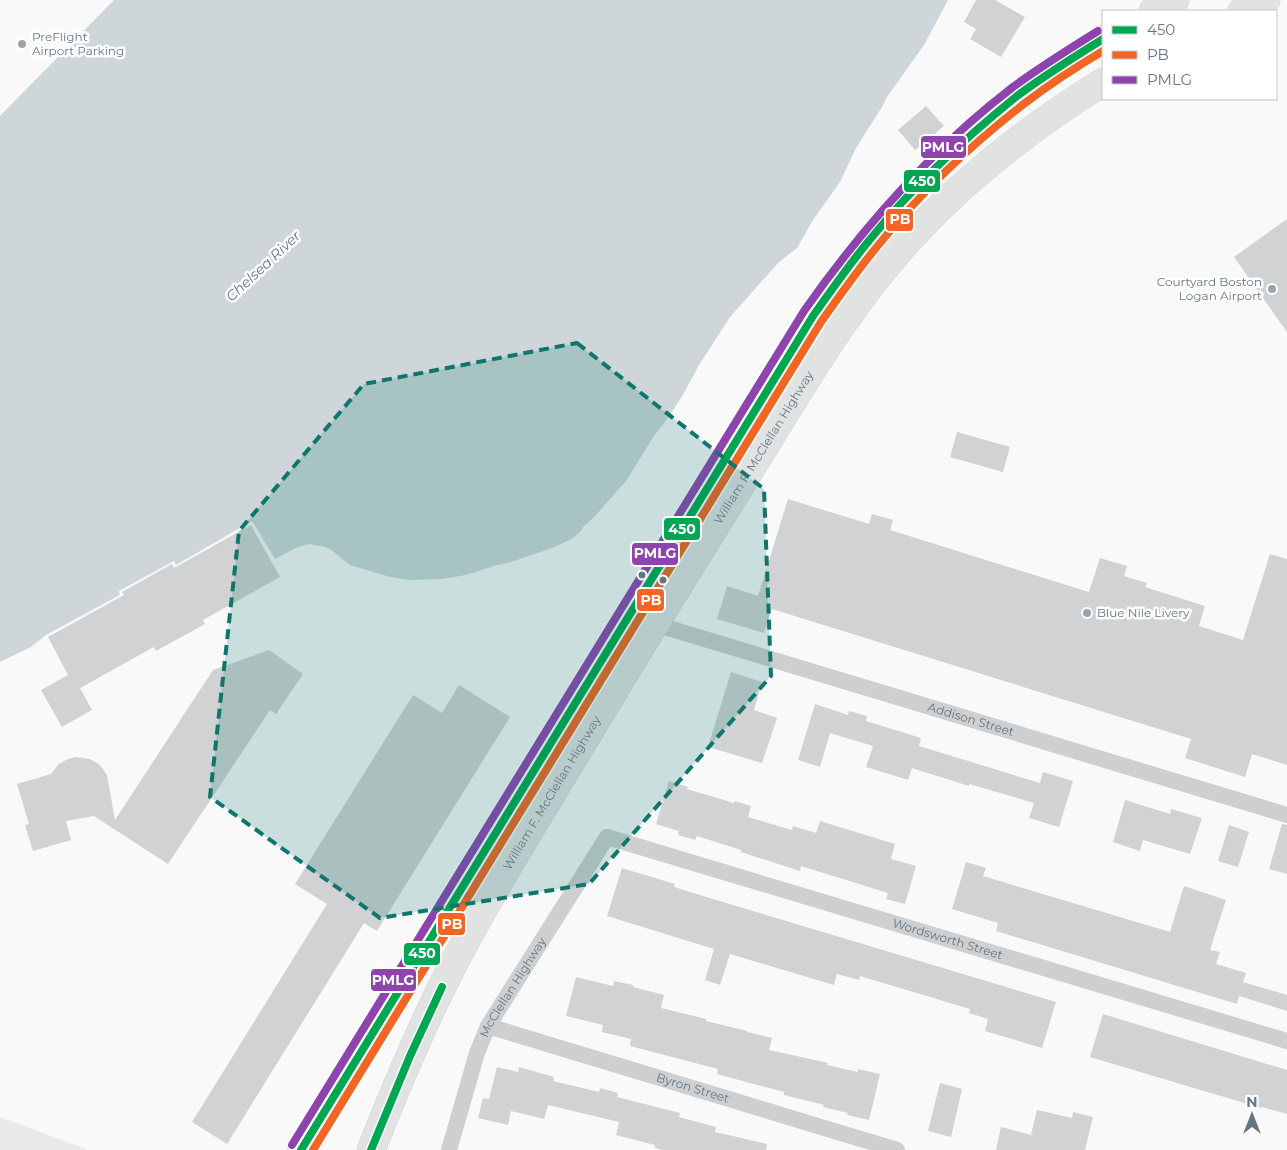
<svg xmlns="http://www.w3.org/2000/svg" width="1287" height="1150" font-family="Montserrat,sans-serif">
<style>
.built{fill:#e8e9e9}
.water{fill:#ced6d9}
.building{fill:#d0d2d3}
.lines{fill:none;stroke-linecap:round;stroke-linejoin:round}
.highway-casing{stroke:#d5d6d6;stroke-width:29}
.street{stroke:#cecfd0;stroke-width:16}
.highway{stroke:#e1e2e2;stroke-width:28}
.bus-1-casing{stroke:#fff;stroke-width:11}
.bus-2-casing{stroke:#fff;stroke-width:11}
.bus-3-casing{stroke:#fff;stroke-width:11}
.bus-1{stroke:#00a651;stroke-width:8}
.bus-2{stroke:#f26522;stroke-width:8}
.bus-3{stroke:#8e44ad;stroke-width:8}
.marked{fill:#0f766e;fill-opacity:0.2;stroke:#0f766e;stroke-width:4;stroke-dasharray:10 6;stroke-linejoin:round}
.poi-dot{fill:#99a4ac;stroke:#fff;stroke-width:2}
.bus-dot{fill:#657683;stroke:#fff;stroke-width:2}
.labels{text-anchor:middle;stroke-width:5;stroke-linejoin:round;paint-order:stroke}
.poi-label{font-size:12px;fill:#657683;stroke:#fff;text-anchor:start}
.street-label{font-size:12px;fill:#657683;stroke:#fff}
.water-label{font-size:14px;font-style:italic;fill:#60757c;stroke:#fff}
.line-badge{stroke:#fff;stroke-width:2}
.badge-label{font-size:14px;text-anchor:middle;font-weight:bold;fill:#fff}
</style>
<rect width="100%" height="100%" fill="#f9f9f9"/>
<path class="built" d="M0 1117 86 1149V1150H0Z"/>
<path class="water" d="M114 0H948L924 45 887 97 882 107 856 148 840 182 813 220 797 248 779 262 730 317 699 365 683 395 665 422 654 436 626 481 595 516 583 527 581 531 573 538 555 547 508 563 497 565 466 575 442 579 409 580 390 577 350 565 331 550 325 547 309 544 298 547 275 559 252 521 176 565 174 561 119 591 120 595 46 635 31 647 0 662V116Z"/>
<path class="building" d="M976 0H995L1025 17 1001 57 970 39 976 29 964 22Z
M926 106 944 126 915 150 898 130Z
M1287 219V332L1234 257Z
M957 432 1010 447 1003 472 950 457Z
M788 499 869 524 872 514 893 520 890 530 1089 592 1100 558 1127 566 1124 576 1147 583 1145 587 1205 606 1199 626 1243 640 1270 554 1287 559V765L1252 754 1245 777 1185 758 1191 739 772 609 764 633 717 619 727 586 758 596Z
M251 525 280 577 203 620 205 624 156 651 154 647 80 688 92 710 62 727 41 690 68 675 48 637 124 595 122 592 172 564 174 568Z
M269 650 303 674 276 714 270 710 168 864 94 816 66 821 71 840 33 851 25 825 29 824 17 784 51 774 59 764 68 759 76 757 90 759 100 765 107 775 115 820 213 670Z
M731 672 762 682 754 710 777 718 762 763 708 747Z
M459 685 510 717 377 931 364 923 227 1144 192 1122 327 904 295 884 413 695 442 713Z
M815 704 848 715 849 711 867 716 866 721 921 738 919 746 1040 783 1043 772 1073 781 1059 827 1029 818 1034 803 969 784V786L912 768 908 780 866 767 873 746 830 733 820 767 798 760Z
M669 781 688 787 687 789 734 803 735 801 751 806 748 817 792 830 793 826 816 833 820 821 895 844 891 859 916 866 905 904 886 899 888 893 801 866 800 871 741 852V850L697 836 695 840 678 835 679 831 656 824Z
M1125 800 1170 814 1171 809 1202 818 1190 854 1143 840 1140 851 1113 842Z
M1282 824 1287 825V874L1269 869Z
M1229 825 1249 832 1238 867 1218 861Z
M966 862 986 868 983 876 1170 932 1184 886 1226 900 1210 950 1220 952 1216 964 1246 973 1243 982 1287 995V1011L1239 996 1237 1004 996 931 998 923 952 909Z
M622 868 675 884 674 887 703 896 1056 1002 1042 1048 985 1031 988 1019 969 1013 970 1009 860 976 859 980 837 974 834 985 730 954 720 985 705 980 714 949 607 916Z
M576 977 613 986 614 981 633 985V987L664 995 661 1008 706 1019V1021L747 1031V1032L772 1038 769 1050 828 1063 827 1065 858 1072V1069L880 1074 869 1120 847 1115 848 1113 823 1107 824 1105 784 1095V1092L717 1074 718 1069 630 1046 631 1039 602 1032 603 1025 566 1016Z
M1103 1014 1287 1070V1114L1262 1107 1261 1108 1090 1057Z
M497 1067 518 1072 519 1067 554 1077 553 1081 599 1092 600 1088 618 1093 617 1097 680 1113 679 1117 716 1127 715 1132 767 1144 766 1150H663L655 1148V1145L616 1135 619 1122 548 1105 544 1119 511 1111 508 1125 478 1118 483 1098 489 1099Z
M940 1083 962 1089 951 1137 928 1131Z
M1037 1110 1072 1118 1073 1112 1093 1117 1085 1150H996L1001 1127 1031 1135Z"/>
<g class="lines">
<defs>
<g id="highway">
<path d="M1153 11 1175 0"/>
<path d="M1242 11 1266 0"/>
<path d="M301 1150 813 316C888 204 986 107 1103 39"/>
<path id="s4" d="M371 1150C396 1087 422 1024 454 963 482 908 514 856 546 803 576 753 607 702 638 651 680 582 723 513 766 444 811 371 855 297 914 234 970 174 1034 125 1103 82"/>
</g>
</defs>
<use href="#highway" class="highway-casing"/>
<g class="street">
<path id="s1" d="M655 624 1287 815"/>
<path id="s2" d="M488 1026 897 1150"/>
<path id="s3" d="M449 1150 477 1053 488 1026 607 837 1287 1041"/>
</g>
<use href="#highway" class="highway"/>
<defs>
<path id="bus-1" d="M301 1150 813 316C832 289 851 262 872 237 915 184 965 138 1017 96 1045 75 1074 57 1103 39
M371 1150 410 1056 442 987"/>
<path id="bus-2" d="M313 1150 821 322C840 295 859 268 880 243 922 191 972 144 1025 103 1050 84 1076 67 1103 51"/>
<path id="bus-3" d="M292 1145 804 311C863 227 931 150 1013 87 1040 67 1069 49 1098 31"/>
</defs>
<use href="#bus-1" class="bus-1-casing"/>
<use href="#bus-2" class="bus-2-casing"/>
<use href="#bus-3" class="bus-3-casing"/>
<use href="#bus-1" class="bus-1"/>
<use href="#bus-2" class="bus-2"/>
<use href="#bus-3" class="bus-3"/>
</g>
<path class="marked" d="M577 343 764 489 771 676 589 884 380 918 210 797 239 531 364 384Z"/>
<g class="poi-dot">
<circle cx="22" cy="44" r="5"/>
<circle cx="1272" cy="289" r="5"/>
<circle cx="1087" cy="613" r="5"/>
</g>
<g class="bus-dot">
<circle cx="642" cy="575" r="4.5"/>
<circle cx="663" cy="580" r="4.5"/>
</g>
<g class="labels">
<g class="poi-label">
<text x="32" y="41">PreFlight<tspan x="32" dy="14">Airport Parking</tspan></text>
<text x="1262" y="286" text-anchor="end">Courtyard Boston<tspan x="1262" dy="14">Logan Airport</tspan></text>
<text x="1097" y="617">Blue Nile Livery</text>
</g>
<g class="street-label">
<text dy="4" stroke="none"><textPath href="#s4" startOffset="806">William F. McClellan Highway</textPath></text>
<text dy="4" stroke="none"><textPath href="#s1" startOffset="330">Addison Street</textPath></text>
<text dy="4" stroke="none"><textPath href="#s4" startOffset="401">William F. McClellan Highway</textPath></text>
<text dy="4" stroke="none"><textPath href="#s3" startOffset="709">Wordsworth Street</textPath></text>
<text dy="4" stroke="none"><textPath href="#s3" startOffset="176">McClellan Highway</textPath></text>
<text dy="4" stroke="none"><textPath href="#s2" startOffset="214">Byron Street</textPath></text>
</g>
<g class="water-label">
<text transform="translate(263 266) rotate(-43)" y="5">Chelsea River</text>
</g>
</g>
<g class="line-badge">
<rect x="920" y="135" width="47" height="24" rx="5" fill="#8e44ad"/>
<rect x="903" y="169" width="38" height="24" rx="5" fill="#00a651"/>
<rect x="885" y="208" width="29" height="24" rx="5" fill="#f26522"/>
<rect x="663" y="517" width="38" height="24" rx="5" fill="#00a651"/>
<rect x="631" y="542" width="48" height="24" rx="5" fill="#8e44ad"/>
<rect x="636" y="588" width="29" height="24" rx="5" fill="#f26522"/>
<rect x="437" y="912" width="29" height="24" rx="5" fill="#f26522"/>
<rect x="403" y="942" width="38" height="24" rx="5" fill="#00a651"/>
<rect x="370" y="968" width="47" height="24" rx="5" fill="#8e44ad"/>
</g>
<g class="badge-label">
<text x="943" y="152">PMLG</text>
<text x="922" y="186">450</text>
<text x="900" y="224">PB</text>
<text x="682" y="534">450</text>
<text x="655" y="558">PMLG</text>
<text x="651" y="605">PB</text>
<text x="452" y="929">PB</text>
<text x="422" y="958">450</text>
<text x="393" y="985">PMLG</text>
</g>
<rect x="1102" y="10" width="175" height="90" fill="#ffffff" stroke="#c1c8cd"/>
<rect x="1112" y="26" width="25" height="8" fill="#00a651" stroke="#c1c8cd"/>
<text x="1147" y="35" font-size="15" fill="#657683">450</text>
<rect x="1112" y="51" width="25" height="8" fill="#f26522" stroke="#c1c8cd"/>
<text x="1147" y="60" font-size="15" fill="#657683">PB</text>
<rect x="1112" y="76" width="25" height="8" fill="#8e44ad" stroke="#c1c8cd"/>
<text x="1147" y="85" font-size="15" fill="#657683">PMLG</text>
<g transform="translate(1252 1115)" stroke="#ffffff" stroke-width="4" paint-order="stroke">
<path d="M0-4L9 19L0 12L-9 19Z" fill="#657683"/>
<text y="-8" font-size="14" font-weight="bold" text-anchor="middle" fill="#657683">N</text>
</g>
</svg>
